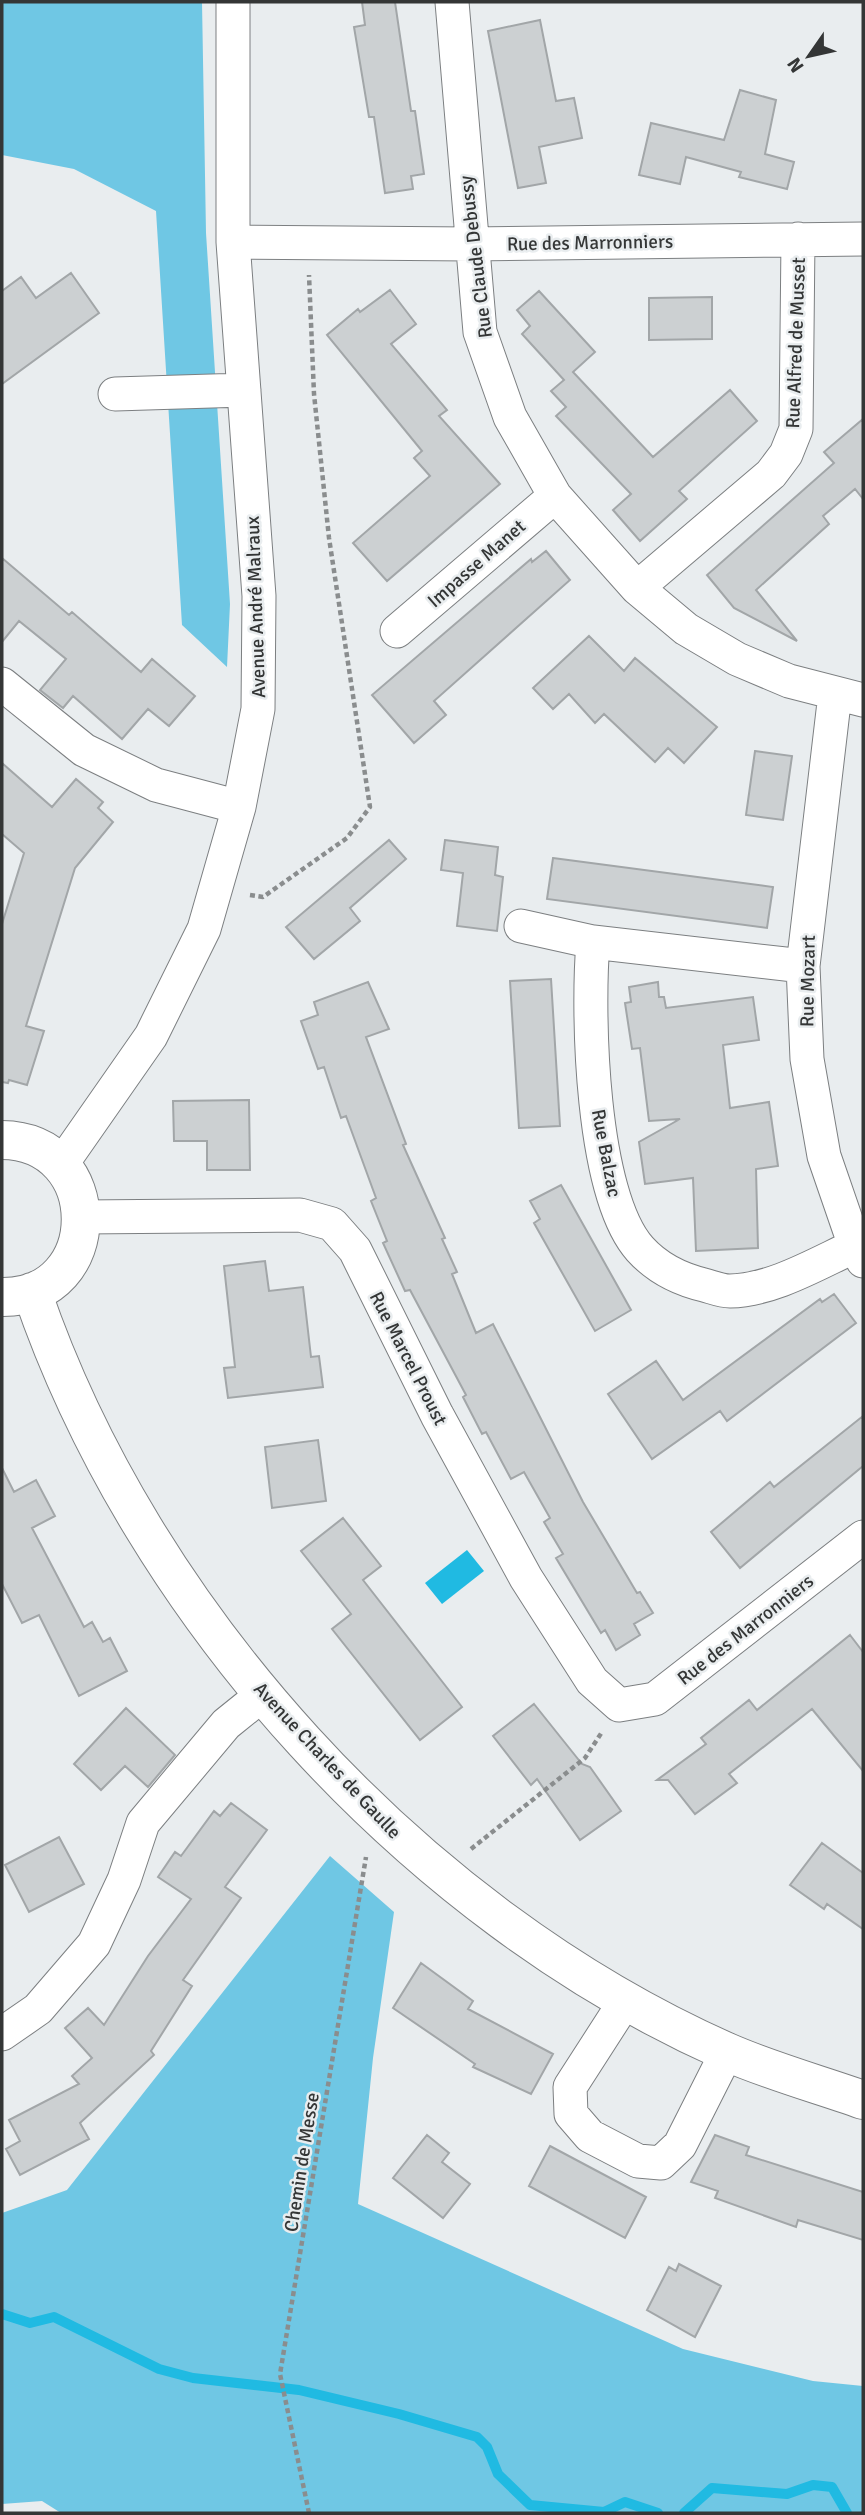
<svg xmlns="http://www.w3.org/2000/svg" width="865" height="2515" font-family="Signika,sans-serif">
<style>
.green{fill:#6fc7e4}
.water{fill:#20bae2}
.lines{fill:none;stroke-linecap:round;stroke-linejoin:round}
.stream{stroke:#20bae2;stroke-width:10}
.building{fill:#ccd0d2;stroke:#a2a6a8;stroke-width:2}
.minor-casing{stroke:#7c7f81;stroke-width:35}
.tertiary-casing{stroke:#7c7f81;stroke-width:40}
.path{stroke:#8a8d8e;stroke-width:4.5;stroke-dasharray:5 3.5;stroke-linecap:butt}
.minor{stroke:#fff;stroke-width:33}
.tertiary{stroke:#fff;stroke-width:38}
.labels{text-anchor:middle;stroke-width:5;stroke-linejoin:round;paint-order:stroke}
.street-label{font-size:19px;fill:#343636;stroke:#e9edef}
</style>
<rect width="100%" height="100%" fill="#e9edef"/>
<path class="green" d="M2 2H202L206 233 230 604 227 667 182 625 156 211 74 169 2 155Z
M330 1856 394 1912 373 2058 358 2204 683 2349 813 2381 863 2386V2513H61L42 2501 2 2504V2213L67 2190Z"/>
<path class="water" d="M467 1550 484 1571 442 1604 425 1583Z"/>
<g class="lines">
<path class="stream" d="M2 2314 30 2323 54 2317 159 2369 193 2378 299 2390 399 2414 477 2437 487 2447 498 2474 530 2505 604 2512 625 2502 658 2513
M684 2513 712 2488 787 2494 813 2485 832 2487 847 2513"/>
</g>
<path class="building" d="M362 2H395L411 111H415L424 174 411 176 413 189 385 193 374 117H369L354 27 365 25Z
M540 20 556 101 574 98 582 138 539 147 546 183 518 188 488 31Z
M740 90 776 100 765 154 794 162 787 189 739 177 741 172 686 157 680 184 639 175 651 123 724 140Z
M71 273 99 313 2 384V291L21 277 36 298Z
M390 290 416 324 391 344 447 410 439 416 500 484 387 581 353 543 430 476 414 458 422 451 327 335 358 309 360 312Z
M539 291 595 352 573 372 653 457 730 390 757 421 679 491 687 499 640 541 613 510 631 494 556 416 566 407 551 391 564 380 522 334 530 326 517 310Z
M712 297V339L649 340V298Z
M863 419V499L855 489 823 516 829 524 756 590 797 641 734 608 707 575 834 463 824 452Z
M546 551 570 580 434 701 446 715 414 743 372 695 531 559 532 562Z
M2 558 69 615 72 612 141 672 152 659 195 696 169 726 148 709 122 739 73 696 63 708 40 690 66 659 19 621 2 642Z
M589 636 624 671 635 658 717 727 684 763 668 748 655 762 604 714 595 723 569 694 553 709 533 688Z
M755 751 792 756 783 820 746 815Z
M2 763 52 807 76 779 103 802 98 808 113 822 75 868 26 1026 44 1031 27 1085 9 1080 8 1083 2 1082V924L24 853 2 834Z
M389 840 406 859 350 908 360 921 314 959 286 927Z
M445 840 498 847 495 875 503 877 497 931 457 926 463 873 441 870Z
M553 858 773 887 767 928 547 899Z
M551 979 560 1126 519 1128 510 981Z
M368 982 389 1029 366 1037 406 1144 403 1145 445 1238 442 1239 457 1272 452 1274 476 1333 493 1324 583 1502 637 1593 640 1592 653 1613 634 1624 640 1635 616 1650 605 1630 601 1633 556 1558 563 1554 544 1522 550 1518 524 1472 511 1479 486 1432 482 1434 463 1397 466 1395 410 1290 405 1291 383 1243 387 1241 371 1201 376 1198 346 1116 341 1118 324 1067 318 1069 301 1021 318 1015 314 1002Z
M658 982 659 997H664L666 1008 753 997 759 1040 723 1045 730 1108 769 1102 778 1166 756 1169 758 1248 696 1251 693 1178 645 1184 639 1142 680 1119 649 1121 640 1048 632 1049 625 1003 631 1002 629 987Z
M249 1100 250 1170H207V1141H174L173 1101Z
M561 1185 631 1310 595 1331 534 1223 540 1219 530 1201Z
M265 1261 269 1291 303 1287 311 1357 319 1356 323 1387 228 1398 224 1368 235 1367 224 1266Z
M834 1294 856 1323 727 1421 720 1411 652 1459 608 1394 656 1361 683 1400 820 1299 822 1302Z
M863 1416V1466L740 1568 711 1532 770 1482 774 1487Z
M318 1440 326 1501 272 1508 265 1447Z
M2 1468 14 1492 36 1480 55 1516 32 1528 84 1627 92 1622 103 1642 110 1638 127 1671 79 1696 39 1615 22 1623 2 1584Z
M343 1518 381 1566 363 1580 462 1707 420 1740 332 1629 351 1614 301 1551Z
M850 1635 863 1652V1771L812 1709 729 1774 737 1783 695 1814 668 1780H657L706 1744 701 1738 749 1700 757 1710Z
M534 1704 582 1764 590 1767 621 1811 580 1840 537 1779 531 1785 493 1736Z
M126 1708 175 1755 148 1787 125 1766 101 1790 74 1764Z
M231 1803 267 1830 225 1887 241 1898 183 1980 192 1986 151 2051 154 2055 80 2123 89 2139 20 2175 6 2149 20 2141 9 2120 79 2084 72 2076 92 2058 65 2028 88 2008 104 2025 148 1956 191 1899 158 1877 175 1852 181 1856 214 1811 220 1816Z
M59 1837 84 1884 29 1912 5 1865Z
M822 1843 863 1873V1929L827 1904 824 1909 790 1885Z
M421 1963 473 2001 468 2009 553 2054 531 2094 473 2067 475 2064 393 2008Z
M427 2135 449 2153 442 2162 470 2184 443 2218 393 2178Z
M715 2135 749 2147 746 2155 863 2192V2240L798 2220 796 2227 715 2198 718 2191 691 2182Z
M550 2146 646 2197 625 2238 529 2186Z
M679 2264 721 2286 695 2337 647 2310 669 2267 676 2271Z"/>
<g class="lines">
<defs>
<path id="minor" d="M452 2 480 332 510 417 555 496 637 588 686 629 737 659 789 681 863 700
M233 242 470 244 863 239
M115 394 244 390
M637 588 771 474 786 454 796 429 798 239
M397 631 555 496
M2 684 84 750 156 785 239 807
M835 694 803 966 807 1059 824 1156 855 1246 863 1261
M521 926 593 942
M803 966 593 942C587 1014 591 1194 640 1249 658 1269 679 1279 704 1285 712 1287 721 1291 730 1291 773 1290 816 1264 855 1246
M61 1165 151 1036 204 929 239 807 258 709 259 596 233 242V2
M82 1217 300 1215 332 1224 355 1250 437 1415 526 1578 592 1681 619 1705 655 1699 863 1537
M626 2000 570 2087 571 2114 590 2136 638 2161 661 2163 680 2145 727 2052
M2 2034 38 2009 94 1944 124 1880 143 1823 226 1724 262 1695"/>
<path id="tertiary" d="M2 1140C107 1141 107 1298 2 1297
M32 1292C142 1614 415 1914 727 2052 770 2071 818 2084 863 2100"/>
</defs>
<use href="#minor" class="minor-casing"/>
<use href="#tertiary" class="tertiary-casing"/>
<path class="path" d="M250 895 263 897 347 838 370 807 329 538 314 394 309 275
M471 1849 585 1758 602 1732
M309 2513 280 2374 366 1857"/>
<use href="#minor" class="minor"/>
<use href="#tertiary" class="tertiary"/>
</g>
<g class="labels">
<g class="street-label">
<text transform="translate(590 242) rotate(-1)" y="7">Rue des Marronniers</text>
<text transform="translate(475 257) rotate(-97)" y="7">Rue Claude Debussy</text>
<text transform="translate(795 343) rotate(-88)" y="7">Rue Alfred de Musset</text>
<text transform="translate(476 563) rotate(-41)" y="7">Impasse Manet</text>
<text transform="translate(255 607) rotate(-92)" y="7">Avenue André Malraux</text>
<text transform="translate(807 981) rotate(-89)" y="7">Rue Mozart</text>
<text transform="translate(607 1153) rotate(79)" y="7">Rue Balzac</text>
<text transform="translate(409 1358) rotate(63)" y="7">Rue Marcel Proust</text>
<text transform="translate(745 1629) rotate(-38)" y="7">Rue des Marronniers</text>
<text transform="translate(328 1760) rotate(47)" y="7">Avenue Charles de Gaulle</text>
<text transform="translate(301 2162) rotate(-81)" y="7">Chemin de Messe</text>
</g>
</g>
<rect width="865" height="2515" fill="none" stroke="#343636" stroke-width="7"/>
<g transform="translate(809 56) rotate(236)" stroke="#e9edef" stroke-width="5" paint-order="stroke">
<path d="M0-5L12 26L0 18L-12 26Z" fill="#343636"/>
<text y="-10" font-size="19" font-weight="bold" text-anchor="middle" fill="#343636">N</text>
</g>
</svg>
